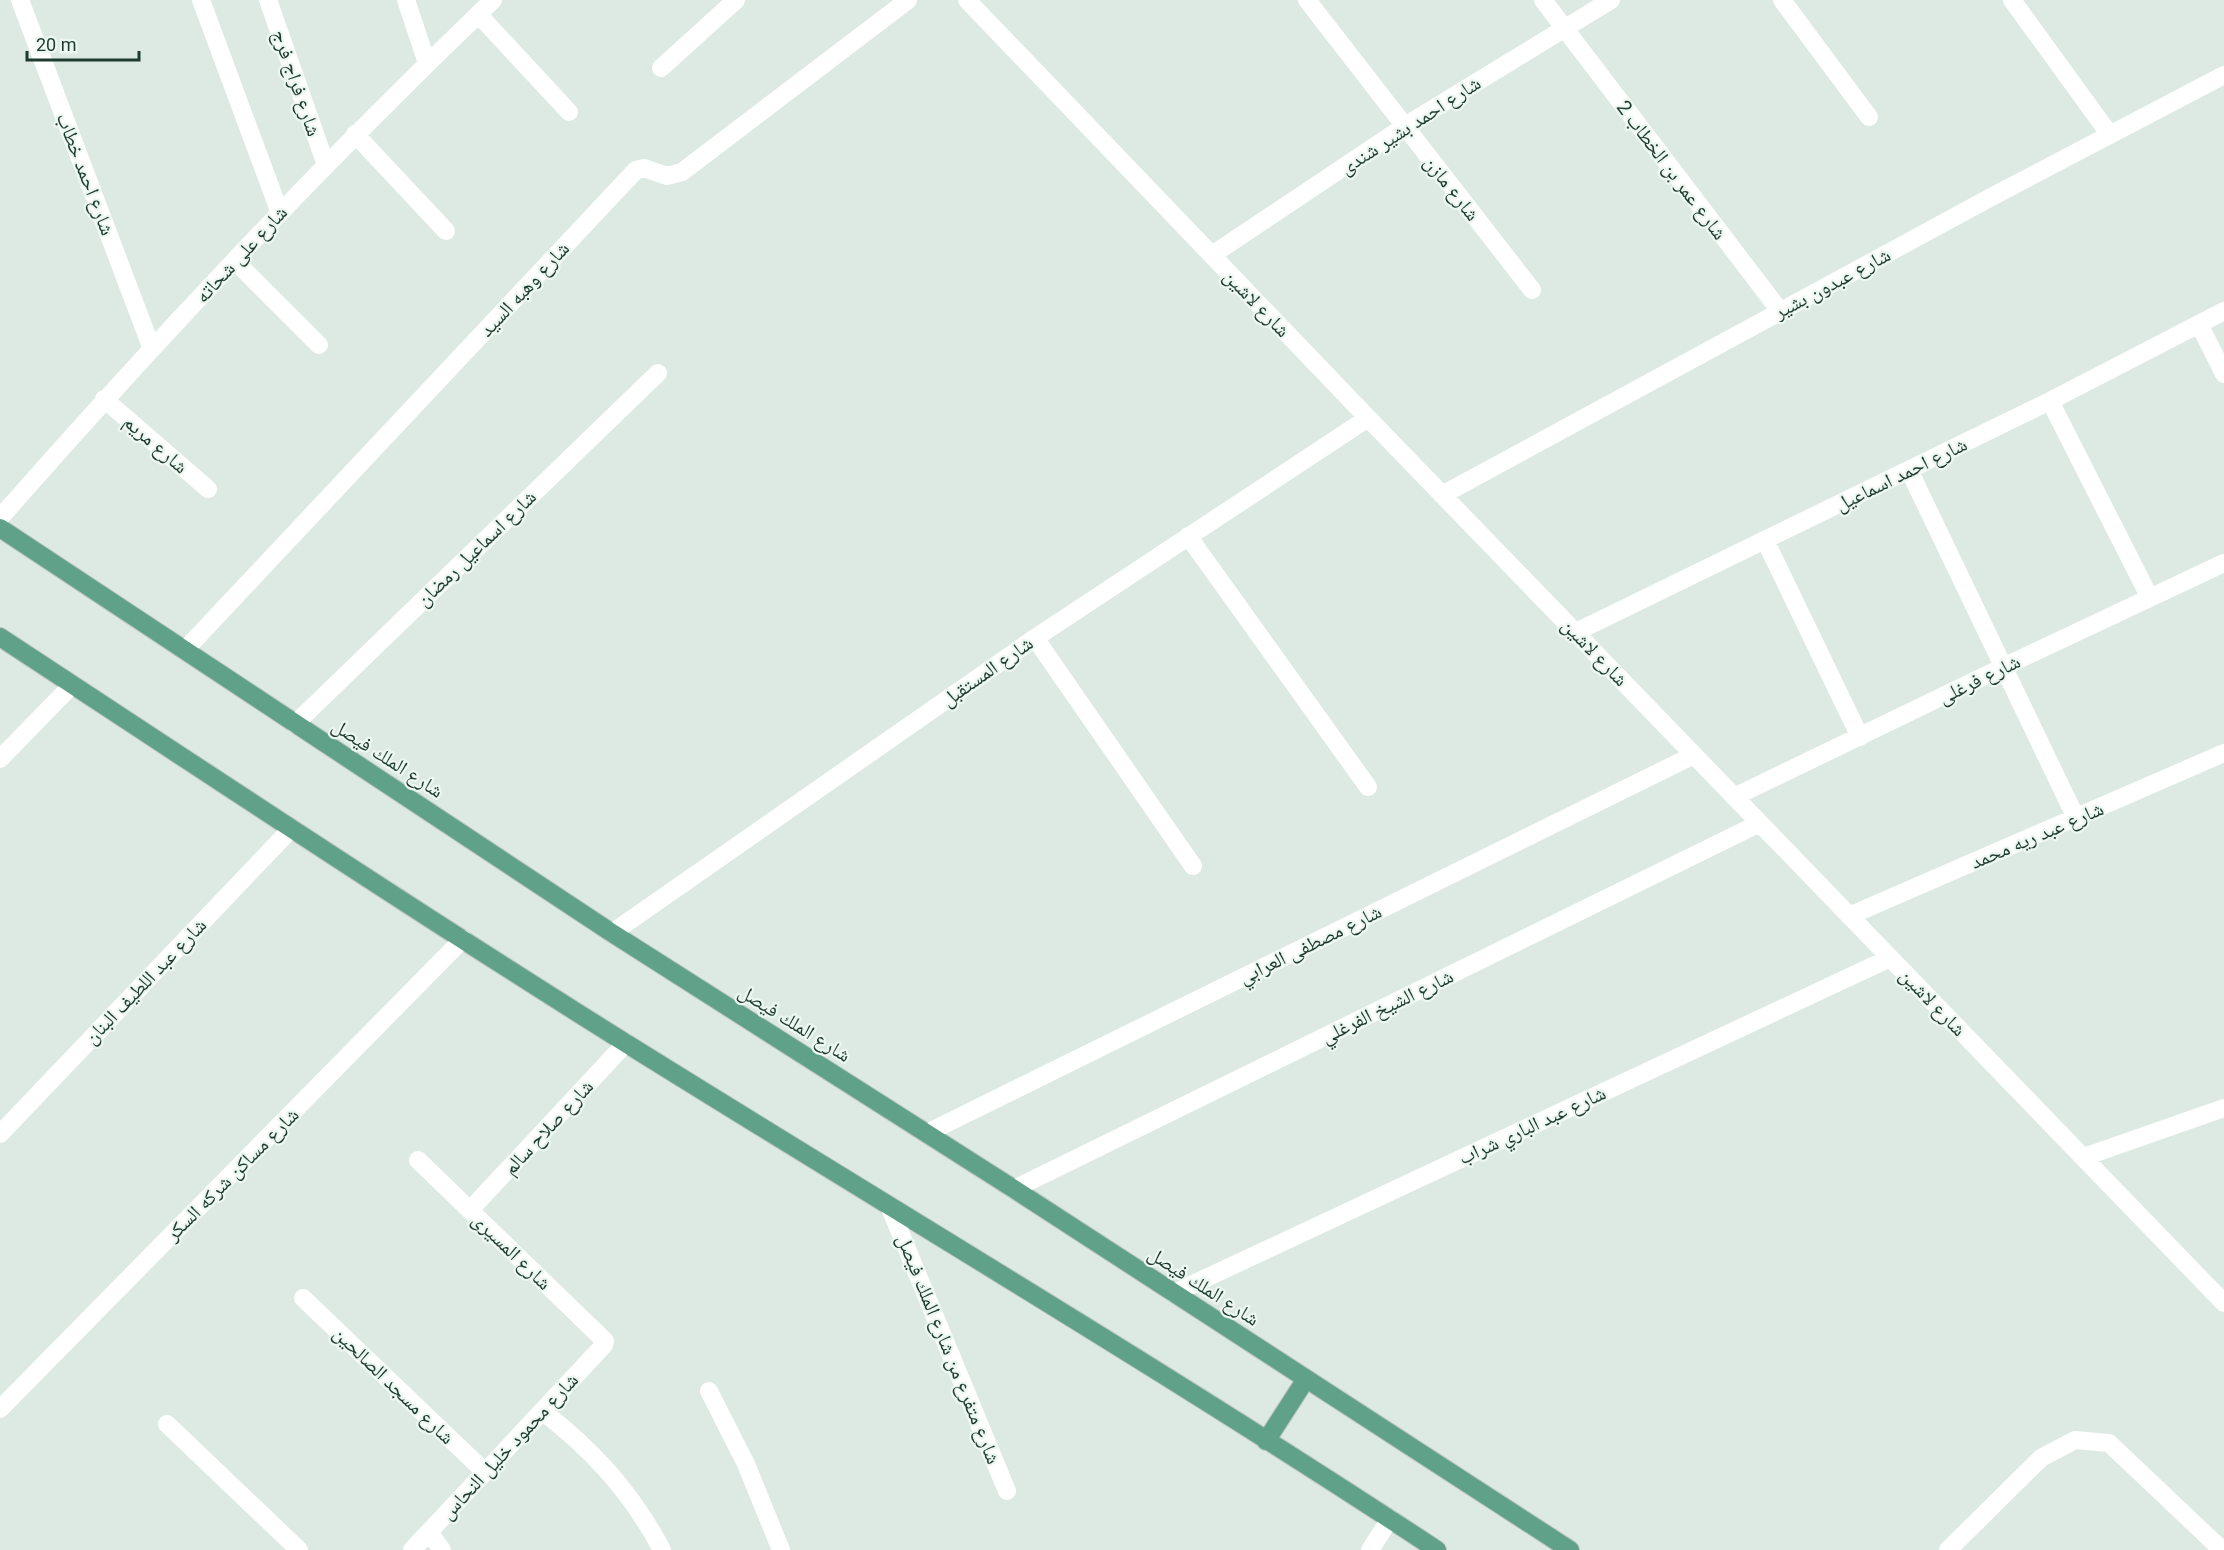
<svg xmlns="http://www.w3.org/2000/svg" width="2224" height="1550" font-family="Roboto,'Noto Naskh Arabic',sans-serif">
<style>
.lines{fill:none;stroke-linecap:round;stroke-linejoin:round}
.primary-casing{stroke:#bcc4c1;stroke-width:20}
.minor{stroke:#fff;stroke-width:18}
.primary{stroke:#5fa289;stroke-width:18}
.labels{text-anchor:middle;stroke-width:4.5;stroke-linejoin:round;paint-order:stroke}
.street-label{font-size:20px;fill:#1e3a2f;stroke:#edf7f1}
</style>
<rect width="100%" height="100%" fill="#ddeae3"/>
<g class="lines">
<defs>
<path id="primary" d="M0 528 612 933 1014 1189 1570 1550
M0 637C210 775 419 914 632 1047 900 1214 1173 1376 1437 1550
M1266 1441 1306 1379"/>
</defs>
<use href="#primary" class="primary-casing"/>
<path class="minor" d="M20 0 152 349
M201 0 280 213
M268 0 326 165
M406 0 427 63
M967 0 1368 418 2224 1303
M1307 0 1532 290
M1543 0 1780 311
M1782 0 1869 117
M2012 0 2110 135
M478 14 569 112
M661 68 736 0
M355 134 446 231
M1212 255 1405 126 1611 0
M235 261 319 345
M2199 324 2224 374
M104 399 208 489
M2050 401 2150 598
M1909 470 2076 818
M1442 495 1995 195 2224 75
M0 518C157 339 321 165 493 0
M1188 536 1368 787
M1765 540 1860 737
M1576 632 2050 401 2224 311
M1035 638 1193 866
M185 650 636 170 644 168 667 176 682 172 908 0
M295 724 658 373
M0 759 72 685
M1734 797 2003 667 2224 563
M1849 916 2224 753
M612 933 1035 638 1368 418
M927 1133 1694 755
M0 1134 291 829
M2084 1157 2224 1108
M1014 1189 1760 823
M890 1208 1007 1491
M470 1210 626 1043
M1174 1293 1890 958
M303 1298 485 1472
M709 1391 746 1464 781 1550
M0 1409 463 939
M542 1411C593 1450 632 1493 662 1550
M167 1424 299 1550
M429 1532 442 1550
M412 1550 604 1345 605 1341 418 1160
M1370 1550 1390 1519
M1948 1550 2041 1458 2075 1440 2109 1443 2222 1550"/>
<use href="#primary" class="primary"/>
</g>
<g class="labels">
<g class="street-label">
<text transform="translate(297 83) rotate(71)" y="7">شارع فراج فرج</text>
<text transform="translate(1410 125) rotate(-33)" y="7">شارع احمد بشير شندى</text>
<text transform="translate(1672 170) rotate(53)" y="7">شارع عمر بن الخطاب 2</text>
<text transform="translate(86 174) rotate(69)" y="7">شارع احمد خطاب</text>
<text transform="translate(1452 188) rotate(52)" y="7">شارع مازن</text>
<text transform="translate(241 254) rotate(-47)" y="7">شارع على شحاته</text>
<text transform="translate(1832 283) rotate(-28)" y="7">شارع عبدون بشير</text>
<text transform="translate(524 289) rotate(-47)" y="7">شارع وهبه السيد</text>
<text transform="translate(1257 303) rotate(46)" y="7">شارع لاشين</text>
<text transform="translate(156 444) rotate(41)" y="7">شارع مريم</text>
<text transform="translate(1901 474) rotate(-26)" y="7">شارع احمد اسماعيل</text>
<text transform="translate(476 548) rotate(-44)" y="7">شارع اسماعيل رمضان</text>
<text transform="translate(1595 652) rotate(46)" y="7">شارع لاشين</text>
<text transform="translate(987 671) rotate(-35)" y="7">شارع المستقبل</text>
<text transform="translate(1979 679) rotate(-26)" y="7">شارع فرغلى</text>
<text transform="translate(388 758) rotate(33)" y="7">شارع الملك فيصل</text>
<text transform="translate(2037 835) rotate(-23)" y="7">شارع عبد ريه محمد</text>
<text transform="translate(1310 944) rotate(-26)" y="7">شارع مصطفى العرابي</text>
<text transform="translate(145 981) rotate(-46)" y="7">شارع عبد اللطيف البنان</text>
<text transform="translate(1933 1002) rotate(46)" y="7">شارع لاشين</text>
<text transform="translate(1387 1006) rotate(-26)" y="7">شارع الشيخ الفرغلي</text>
<text transform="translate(795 1023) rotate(32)" y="7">شارع الملك فيصل</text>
<text transform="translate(1532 1125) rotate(-25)" y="7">شارع عبد الباري شراب</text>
<text transform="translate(548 1127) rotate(-47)" y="7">شارع صلاح سالم</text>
<text transform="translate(232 1174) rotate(-45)" y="7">شارع مساكن شركه السكر</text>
<text transform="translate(512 1251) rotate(44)" y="7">شارع المسيرى</text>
<text transform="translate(1204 1286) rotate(33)" y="7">شارع الملك فيصل</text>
<text transform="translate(949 1349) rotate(68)" y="7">شارع متفرع من شارع الملك فيصل</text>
<text transform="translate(394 1385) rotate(44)" y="7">شارع مسجد الصالحين</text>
<text transform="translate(509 1446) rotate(-47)" y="7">شارع محمود خليل النحاس</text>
</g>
</g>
<path d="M27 51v9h112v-9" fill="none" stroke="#1e3a2f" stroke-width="3"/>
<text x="36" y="51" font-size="18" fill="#1e3a2f" stroke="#edf7f1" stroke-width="4.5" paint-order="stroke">20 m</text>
</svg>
